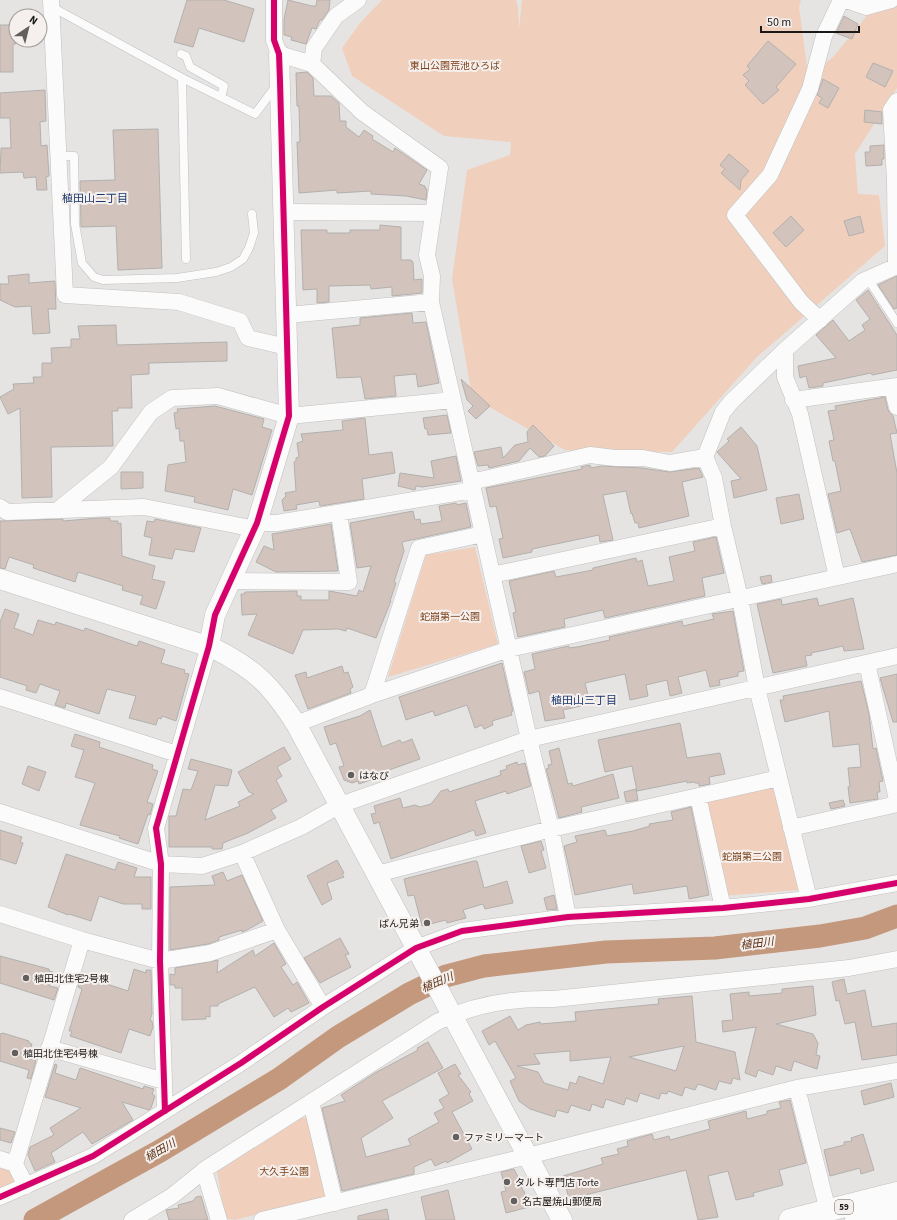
<svg xmlns="http://www.w3.org/2000/svg" width="897" height="1220" font-family="'Source Sans 3','Noto Sans JP',sans-serif">
<style>
.green{fill:#f0d0bd}
.lines{fill:none;stroke-linecap:round;stroke-linejoin:round}
.river{stroke:#c3987d;stroke-width:23}
.building{fill:#d2c4bc;stroke:#b2b0ae;fill-rule:evenodd}
.service-casing{stroke:#c2c0bf;stroke-width:9}
.minor-casing{stroke:#c2c0bf;stroke-width:17}
.tertiary-casing{stroke:#c2c0bf;stroke-width:21}
.primary-casing{stroke:#c2c0bf;stroke-width:23}
.service{stroke:#fbfbfb;stroke-width:8}
.minor{stroke:#fbfbfb;stroke-width:16}
.tertiary{stroke:#fbfbfb;stroke-width:20}
.primary{stroke:#fbfbfb;stroke-width:22}
.cycleway-casing{stroke:#f5f0ed;stroke-width:8}
.cycleway{stroke:#d6006c;stroke-width:6}
.poi-dot{fill:#62605f;stroke:#f5f0ed;stroke-width:1.5}
.labels{text-anchor:middle;stroke-width:4;stroke-linejoin:round;paint-order:stroke}
.shield{fill:#f5f0ed;stroke:#5c5a58;stroke-width:1}
.shield-label{font-size:9px;font-weight:bold;fill:#1b1918}
.park-label{font-size:10px;fill:#7e421a;stroke:#f5f0ed}
.poi-label{font-size:10px;fill:#1b1918;stroke:#f5f0ed;text-anchor:start}
.neighbourhood-label{font-size:11px;fill:#19376c;stroke:#f5f0ed}
.water-label{font-size:11px;font-style:italic;fill:#5b3115;stroke:#f5f0ed}
</style>
<rect width="100%" height="100%" fill="#e6e4e2"/>
<path class="green" d="M382 0H516L518 7 519 29 522 0H801L799 7 807 66 818 69 833 57 869 13 897 0V88L855 154 858 194 879 195 885 246 757 357 672 452 565 450 472 397 452 279 467 170 510 155 511 142 444 136 352 76 342 48 360 23Z
M475 547 498 644 388 677 426 555Z
M770 774 799 890 723 896 701 791Z
M310 1117 327 1196 235 1220 225 1218 217 1172 301 1118Z
M0 1165 6 1166 17 1179 12 1186 0 1192Z"/>
<g class="lines">
<path class="river" d="M35 1220 160 1151 279 1079 338 1037 409 994 446 976 484 966 606 952 715 948 820 936 865 928 897 916"/>
</g>
<path class="building" d="M187 0H224L254 9 244 42 199 28 193 47 174 42Z
M288 0 312 6H316L317 0H330L329 10 322 20H320L316 29 312 28 306 44 291 40 292 37 284 35V19Z
M844 16 858 24 852 39 836 33Z
M0 25H16V44H13V72H0Z
M768 41 796 64 776 87 779 90 763 104 745 85 749 81 743 75 750 69 747 66Z
M873 63 893 71 885 87 866 77Z
M307 72 313 78 314 96H331L339 103 340 121H346V127L359 137 364 130 373 136 372 139 393 152 395 148 427 170 419 184 425 186V188L427 189 426 200 406 196 371 194V191L337 193V190L299 193 297 142H300L299 106H297L296 73Z
M823 79 839 88 828 108 819 103 822 98 817 95Z
M45 90 46 121 40 122 41 146 47 145 49 176 46 177 47 190H37L36 177 24 178 23 172 0 173 1 148H11L10 118H0V93Z
M865 110 882 112V124L864 122Z
M158 129 162 268 118 270 116 226 81 227 80 181 115 180 113 130Z
M884 145V159H882V165L866 166 865 152H870V146Z
M729 154 749 171 741 180 740 190 721 173 725 169 720 165Z
M791 216 804 230 786 247 773 233Z
M860 216 864 232 849 236 844 221Z
M380 225 401 227V260H411L413 262 414 280 422 279V293L392 296V287L371 289 370 285 329 286V302L317 303V289L303 290 301 230H327V233H350V230H380Z
M29 274V283L55 281 56 309H48L50 333 33 334 31 306 15 307 0 300V284H9L8 276Z
M897 276V308L894 309 878 285Z
M868 290 897 335V370L872 375 871 373 823 383V386L809 388 806 376 800 378 798 366 836 358 816 335 833 320 849 341 865 330 862 325 870 319 856 300Z
M412 313 413 323 426 322 439 383 418 387 416 374 394 376 396 396 365 399 361 377 337 378 332 328 360 325V318Z
M116 325 117 345 227 342V361L149 363V374L131 375 132 408H118V411H112L113 446 51 447 52 497 22 498 20 408 8 414 0 397 14 389 13 384 34 383 33 377H42V363H52L51 348 71 347V339H80L78 326Z
M461 379 490 406 476 419 468 411 473 406 467 400Z
M885 397 888 410 893 416 897 433 890 434 897 473V555L862 562 850 529 837 533 828 494 841 491 835 461H833L829 441 834 440 828 411 836 410 835 406Z
M215 406 264 419 262 427 272 430 252 495 233 489 228 510 194 502 195 497 165 491 168 465 186 462 184 441H180L179 428 176 429 174 413 178 412 177 409Z
M447 415 451 433 428 435 427 429H425L423 418Z
M365 418 369 455 392 452 395 473 362 479 364 499 320 506 319 501 296 505 297 509 284 511 282 500 286 496 285 493 296 491 294 462 296 461V458L299 457 297 443 303 441 301 434 343 430 342 421Z
M533 425 554 446 545 456 539 457 530 448 519 461 489 468 488 465 478 466 474 452 501 447 503 458 515 445 528 442 527 432Z
M741 427 757 446 767 490 734 498 731 481 741 479 717 452 729 441 727 439Z
M456 456 461 481 422 487 416 486 415 490 398 486 400 473 434 478 431 461Z
M590 465 591 468 602 466 642 468 669 472 699 468 703 477 682 482 689 516 639 528 638 523H635L632 513 631 514 626 491 603 495 613 540 600 542 599 535 532 549V552L503 558 499 539 503 538 496 506 490 507 486 488 582 469 581 467Z
M121 472H143V488L121 489Z
M799 494 804 519 781 524 776 498Z
M456 503 457 505 466 503 471 527 402 542 404 551 394 582 396 583 390 601H391L376 638 347 628 346 631 338 629 303 630 293 654 248 635 257 614 242 615 241 594H244L245 592 297 591V596H301V600H329V591L357 596 359 590 363 592 371 566 357 568 350 523 413 511 415 520 420 519 421 524 442 521 439 506Z
M99 518H110V521H118V524L121 523 122 556 155 566 152 579 165 582 156 609 140 604 143 596 122 590 123 586 78 572 75 582 33 568 34 565 9 557 5 569 0 568V521L63 519V521Z
M155 519 201 528 194 552 175 549 172 559 149 555 152 538 144 536 147 521 154 522Z
M331 524 338 571 276 572 256 562 264 546 274 550 272 534Z
M716 537 724 573 702 578 705 596 605 618 603 610 564 619 565 627 518 637 513 613 516 612 509 581 554 571 556 577 593 570V568L636 558 637 562 642 560 648 586 674 581 669 557 695 551 693 542Z
M771 575 772 582 762 584 760 577Z
M817 598 819 606 853 598 864 649 844 651 843 646 811 653 812 655 805 656 807 666 773 673 757 604 781 599 782 605Z
M5 609 19 614 14 628 33 635 38 620 55 625 56 622 84 631 85 628 137 646 139 641 165 650 161 663 185 670 184 673 189 674 176 721 162 716 161 719 158 718 156 725 129 718 136 696 107 689 99 714 66 703 65 708 55 705 60 691 40 684 36 693 26 690 27 686 0 677V622Z
M733 611 744 671 738 672V676L719 680 720 685 710 687 706 670 678 677 682 693 670 696 667 680 646 685 648 696 630 700 625 674 585 683 590 704 563 710 565 718 545 721 539 691 529 694 524 672 535 669 532 654 569 646V648L577 647 610 640 609 637 682 621 683 626 714 619 712 614Z
M502 663 513 711 511 712 512 715 492 721 493 725 484 729 482 725 475 728 467 705 435 716 433 711 406 720 399 697Z
M342 666 344 673 348 672 353 687 350 689 351 693 308 709 295 675 306 672 307 678Z
M897 674V722H893L880 678Z
M861 681 869 714 873 749 876 748 883 781 879 782 880 792H877L878 799 850 803 848 787H850L848 768 861 767 859 744 833 747 829 711 785 722 780 700H784L783 696Z
M370 710 382 747 400 740 402 743 412 739 420 759 378 774 379 777 359 784 358 781 352 783 344 780 339 767 344 766 336 743 330 745 324 727 360 716Z
M680 723 687 758 720 753 725 774 709 777 710 784 699 786V783H695V782L687 783V781L637 791 632 766 605 772 598 740Z
M75 734 100 742 99 747 153 765 152 769 158 771 147 802 153 804 150 815 148 814 138 844 119 838 120 836 80 825 95 783 75 777 84 750 71 746Z
M284 747 291 759 277 767 282 776 276 780 287 801 271 810 276 818 248 833 223 843 222 849H212V847H169V816H176L183 789 191 790 198 771 188 769 191 759 232 770 228 786 215 785 205 820 240 806 238 802 254 794 249 792 238 772Z
M559 748 568 784 572 783 573 786 613 774 619 798 581 807 582 812 559 818 546 769 549 768 548 765 552 764 549 751Z
M517 762 518 765 525 763 531 786 507 794 506 791 475 801 486 833 476 836 474 830 391 859 379 822 374 824 371 814 376 813 374 806 400 798 403 808 415 805 420 807 431 804 441 791 448 789 449 792 501 775 500 771 507 769 506 766Z
M28 766 46 772 39 791 22 784Z
M636 789 638 800 626 802 624 792Z
M843 800 845 806 831 809 829 803Z
M691 807 709 895 689 899 687 886 634 894 632 884 575 895 564 846 577 842 575 836 605 830 607 836 633 831 650 826 649 824 673 820 671 812Z
M0 830 22 837 20 842 23 843 16 864 0 859Z
M541 841 544 850 541 851 546 868 529 873 521 846Z
M66 854 115 870 118 862 137 868 134 877H151V909H142V904H123L99 896 91 921 69 914 68 915 48 907Z
M337 860 344 873 342 874 344 877 327 883 332 899 322 905 307 876Z
M474 861H477L484 888 507 881 513 903 485 909 483 904 463 910 466 918 447 923 446 920 422 926 414 895 408 896 404 879Z
M223 872 227 881 242 875 263 921 247 930 242 932V930L219 937V940L208 944 170 950V887L215 885 212 876Z
M554 895 557 909 547 910 544 898Z
M340 938 349 954 345 955 351 967 320 983 304 958Z
M274 943 286 964 281 967 293 985 297 982 309 1003 291 1012 288 1008 274 1017 255 987 218 1004V1006H210V1017L206 1016V1019L182 1020V988H175V985H170V974L175 975V968L218 960 217 973 253 950 255 956Z
M0 956 49 969V971L53 972 49 986 58 988 54 1000 0 983Z
M134 969 146 973V970H151L152 1014 150 1020 152 1021 153 1027 150 1036 129 1029 121 1053 70 1036 72 1031H69L82 989 78 987 81 977 88 979 89 978 128 991Z
M844 979 847 994 865 990 872 1027 897 1023V1055L862 1060 855 1022 845 1024 839 1000 836 1001 832 982Z
M813 986 816 1015 776 1024 813 1034 818 1043 816 1055 820 1056 817 1069 794 1061 791 1071 776 1066 773 1075 758 1070 756 1077 745 1073 756 1027 723 1032 722 1021 733 1020 730 994 749 992V996L782 993V989Z
M692 996 696 1042 735 1052 740 1080 733 1078 731 1084 719 1081 716 1090 698 1084 695 1090 685 1087 682 1096 668 1091 667 1094 661 1093 659 1099 640 1093 637 1102 626 1098 624 1105 606 1099 603 1108 592 1104 590 1111 571 1105 568 1113 557 1110 555 1117 530 1109 519 1101 510 1081 516 1078 495 1041 489 1045 482 1031 510 1016 518 1030 526 1025 540 1022 541 1024 576 1021 575 1012 659 1004 658 999ZM684 1046 676 1071 629 1057ZM570 1051V1061L611 1057 603 1084 579 1076 576 1084 570 1082 568 1090 544 1083 538 1072 517 1066 540 1064 534 1054Z
M3 1033 29 1041V1043L32 1044 28 1058 36 1060 31 1079 27 1078 29 1070 0 1061V1034Z
M428 1042 443 1068 382 1101 393 1118 361 1138 366 1157 411 1145 408 1139 439 1122 434 1113 444 1108 439 1100 449 1094 438 1073 455 1064 461 1074 458 1075 471 1092 469 1094 473 1101 452 1112 472 1149 447 1163 446 1161 435 1166 431 1159 414 1167V1174L342 1191 322 1108 345 1101 341 1095 375 1073 418 1050 417 1048Z
M55 1064 57 1065 55 1073 76 1080 80 1068 143 1089 144 1086 154 1089 152 1094 155 1096 151 1108 149 1110 122 1102 133 1120 92 1144 83 1132 51 1153 55 1162 35 1171 28 1155 30 1147 54 1135 50 1128 81 1108 45 1097Z
M891 1083 894 1097 864 1105 861 1091Z
M790 1100 806 1163 779 1170 783 1185 753 1193 754 1196 736 1200 728 1171 708 1176 718 1217 698 1220 686 1170 569 1199 563 1176 603 1164 601 1158 619 1154 617 1149 628 1146 627 1141 652 1134 654 1140 669 1136 670 1140 710 1129 708 1121 746 1111 747 1119 767 1114V1111L781 1108 779 1102Z
M0 1128 15 1132 11 1143 0 1140Z
M863 1134 874 1170 861 1174 860 1168 830 1176 824 1150 844 1145V1142L852 1141 851 1138Z
M514 1169 519 1179 523 1191H524L529 1207 506 1213 501 1192 506 1191 501 1172Z
M448 1190 455 1220H426L421 1197Z
M201 1196 208 1220H169L166 1210 179 1208 178 1205 193 1201 196 1197Z
M387 1209 389 1220H358V1216Z"/>
<g class="lines">
<defs>
<path id="service" d="M52 7 182 78 255 114 276 86
M181 54 186 56 190 67 224 86 221 97
M182 78 186 259
M58 156H74L75 224 82 263 94 277 103 280 177 278 216 272 231 267 243 259 249 248 254 233 252 214
M868 279 897 323"/>
<path id="minor" d="M51 0 65 295 179 302 240 321 248 338 287 347
M274 0V40L279 54 312 64 362 112 440 168 427 255 432 276 431 302 529 739 551 829 568 917
M846 0 866 7 891 0
M312 64 314 48 336 16 358 0
M284 212 433 213
M896 266 895 180 891 110 897 101
M287 315 431 302
M820 320 801 302 735 215 770 175 810 89 824 36 841 0
M785 350V377L800 414 837 577
M892 387 897 407
M793 400 897 386
M705 457 714 478 723 526 740 598 757 688 809 899
M471 482 590 455 615 458H643L670 463 705 457 723 412 731 402 785 350 863 281 897 266
M0 507 7 512 144 507 255 529
M59 509 111 467 151 412 172 398 218 396 289 416 453 400
M257 523H277L473 490
M492 575 723 526
M232 581 349 582 339 513
M867 663 897 800
M372 695 419 548 483 534
M0 697 177 754
M296 724 372 695 509 649 897 564
M698 796 723 908
M0 812 161 864 202 866 242 853 301 827 340 805 529 739 897 656
M791 828 897 804
M242 853 277 930 323 1007
M377 874 551 829 779 778
M0 914 82 940 160 961 210 953 277 930
M49 1048 164 1081
M797 1088 828 1211
M311 1102 335 1203
M165 1111 160 961 161 864 156 828 209 646
M0 1159 15 1164
M204 1170 219 1220
M26 1186 15 1164 82 940
M0 1197 93 1156 241 1063 323 1007 416 948 462 931 568 917 723 908 809 899 897 883
M132 1220 172 1196 207 1168 437 1022C475 1004 512 998 554 999L849 968 897 959
M262 1220 520 1158 797 1088 897 1071"/>
<path id="tertiary" d="M0 579 213 648C255 669 271 685 296 724L562 1220
M209 646 215 615 257 523 289 416 279 54"/>
<path id="primary" d="M790 1220 897 1193
M856 1220 897 1209"/>
</defs>
<use href="#service" class="service-casing"/>
<use href="#minor" class="minor-casing"/>
<use href="#tertiary" class="tertiary-casing"/>
<use href="#primary" class="primary-casing"/>
<use href="#service" class="service"/>
<use href="#minor" class="minor"/>
<use href="#tertiary" class="tertiary"/>
<use href="#primary" class="primary"/>
<defs>
<path id="cycleway" d="M165 1111 160 961 161 864 156 828 209 646 215 615 257 523 289 416 280 81 279 54 274 40V0
M0 1197 93 1156 241 1063 323 1007 416 948 462 931 568 917 723 908 809 899 897 883"/>
</defs>
<use href="#cycleway" class="cycleway-casing"/>
<use href="#cycleway" class="cycleway"/>
</g>
<g class="poi-dot">
<circle cx="351" cy="775" r="4"/>
<circle cx="427" cy="923" r="4"/>
<circle cx="26" cy="978" r="4"/>
<circle cx="15" cy="1053" r="4"/>
<circle cx="456" cy="1137" r="4"/>
<circle cx="507" cy="1182" r="4"/>
<circle cx="514" cy="1201" r="4"/>
</g>
<g class="labels">
<rect class="shield" x="835" y="1200" width="18" height="14" rx="3"/>
<g class="shield-label">
<text x="844" y="1210">59</text>
</g>
<g class="park-label">
<text x="455" y="69">東山公園荒池ひろば</text>
<text x="450" y="620">蛇崩第一公園</text>
<text x="752" y="860">蛇崩第二公園</text>
<text x="284" y="1175">大久手公園</text>
</g>
<g class="poi-label">
<text x="359" y="779">はなび</text>
<text x="419" y="927" text-anchor="end">ぱん兄弟</text>
<text x="34" y="982">植田北住宅2号棟</text>
<text x="23" y="1057">植田北住宅4号棟</text>
<text x="464" y="1141">ファミリーマート</text>
<text x="515" y="1186">タルト専門店 Torte</text>
<text x="522" y="1205">名古屋焼山郵便局</text>
</g>
<g class="neighbourhood-label">
<text x="95" y="202">植田山二丁目</text>
<text x="584" y="704">植田山三丁目</text>
</g>
<g class="water-label">
<text transform="translate(757 943) rotate(-7)" y="4">植田川</text>
<text transform="translate(437 982) rotate(-23)" y="4">植田川</text>
<text transform="translate(160 1150) rotate(-30)" y="4">植田川</text>
</g>
</g>
<g transform="translate(28 28) rotate(35)"><circle r="19" fill="#f5f0ed" stroke="#9e9a98"/>
<path d="M0-3L7 15L0 10L-7 15Z" fill="#62605f"/>
<text y="-6" font-size="11" font-weight="bold" text-anchor="middle" fill="#1b1918">N</text>
</g>
<path d="M761 26v6h98v-6" fill="none" stroke="#1b1918" stroke-width="2"/>
<text x="767" y="26" font-size="12" fill="#1b1918" stroke="#f5f0ed" stroke-width="3" paint-order="stroke">50 m</text>
</svg>
